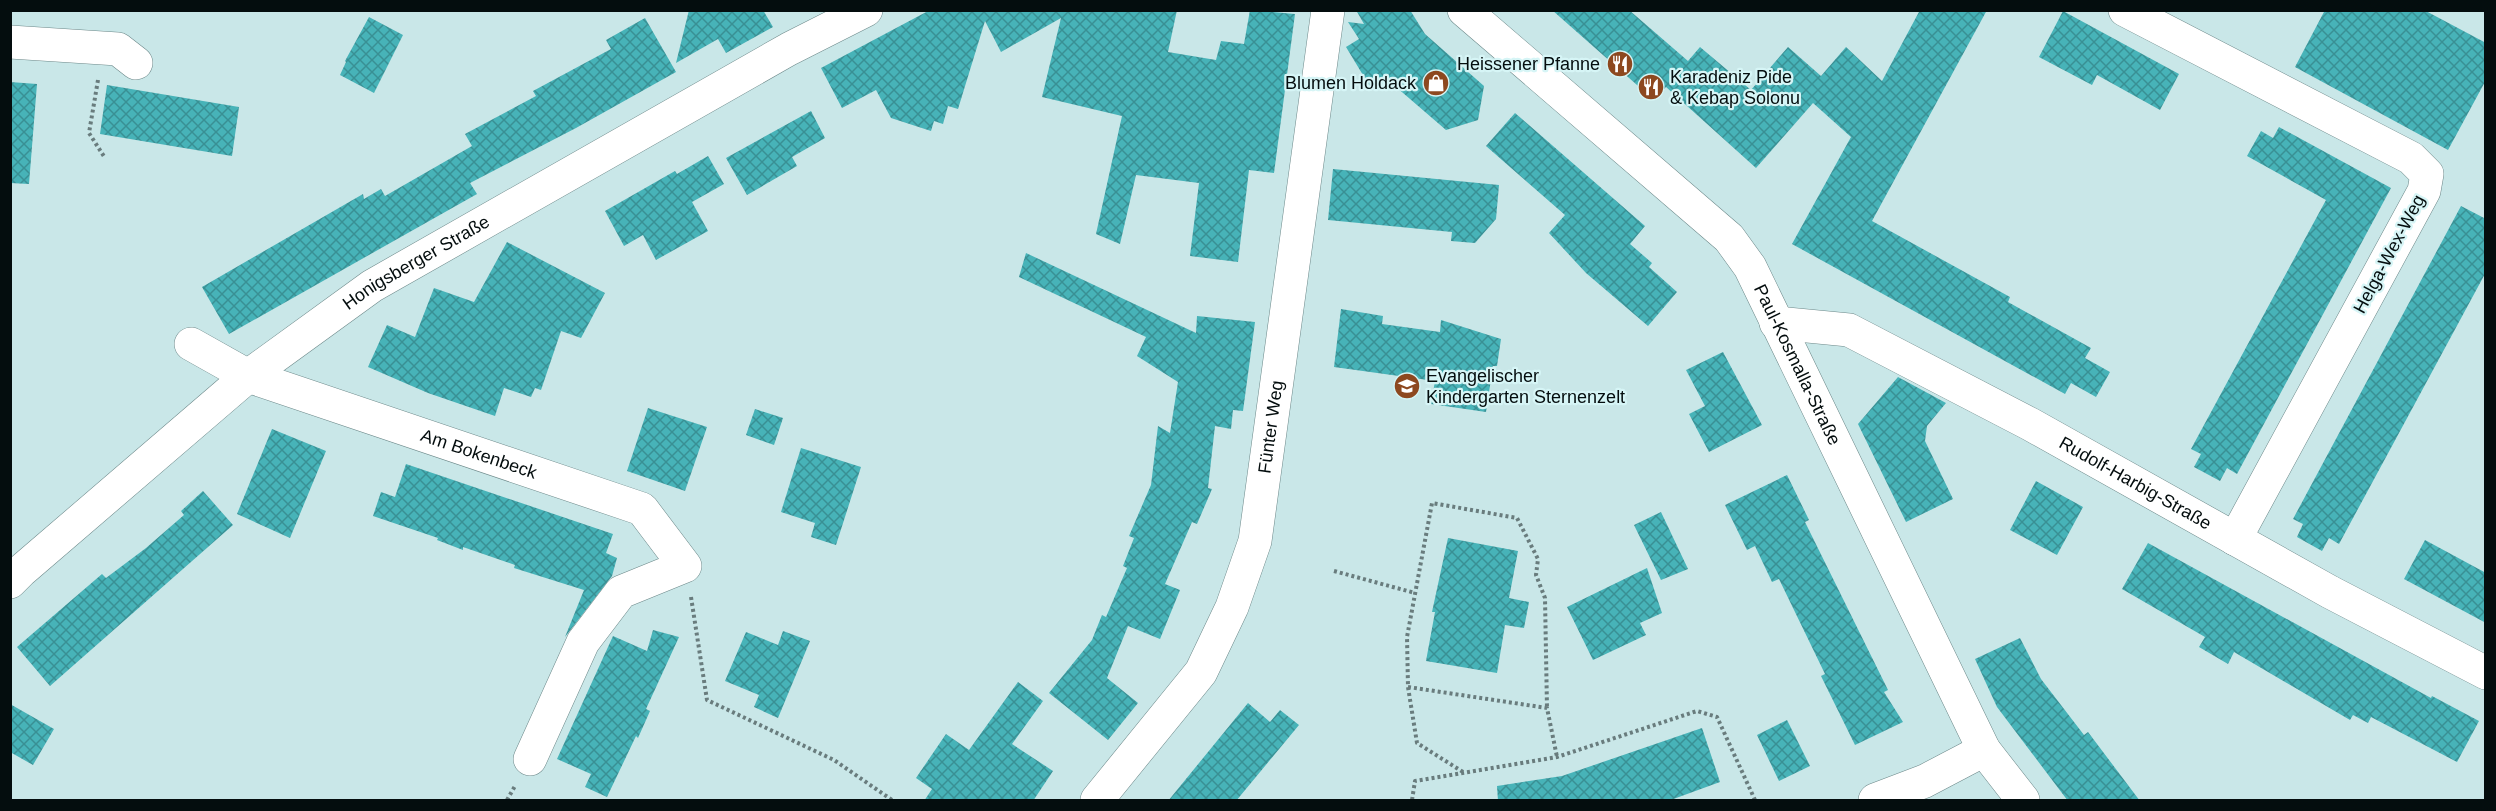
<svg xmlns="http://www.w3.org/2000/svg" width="2496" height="811" font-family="Arial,sans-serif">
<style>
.building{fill:url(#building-cross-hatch)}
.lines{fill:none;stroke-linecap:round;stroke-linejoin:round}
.minor-casing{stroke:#6c8889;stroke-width:34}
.path{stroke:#697c7d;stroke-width:4;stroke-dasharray:3 3;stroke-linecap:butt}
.minor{stroke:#fff;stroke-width:33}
.labels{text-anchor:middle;stroke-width:4.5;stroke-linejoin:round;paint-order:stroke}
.poi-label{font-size:18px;fill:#040d0e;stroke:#d6f5f6;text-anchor:end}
.street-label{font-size:18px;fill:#040d0e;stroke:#d6f5f6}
</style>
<defs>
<pattern id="building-cross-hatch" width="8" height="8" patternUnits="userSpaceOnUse" patternTransform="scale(1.5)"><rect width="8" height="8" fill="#47b3b8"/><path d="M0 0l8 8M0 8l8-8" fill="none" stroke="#399094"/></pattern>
</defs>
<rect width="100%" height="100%" fill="#c9e7e8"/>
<path class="building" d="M689 10H763L773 27 726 53 718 39 676 63Z
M930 10H1177L1168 52 1216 60 1221 41 1244 44 1250 10 1295 14 1274 173 1249 170 1238 262 1190 256 1199 183 1136 175 1120 244 1096 234 1122 116 1042 97 1061 18 1001 52 985 21 958 109 948 106 943 124 934 121 931 131 891 118 876 90 842 108 821 68Z
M1356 10H1410L1425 34 1484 86 1478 120 1446 130 1388 80 1372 90 1346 47 1359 39 1348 22 1364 24Z
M1552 10H1629L1688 61 1700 47 1751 90 1788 47 1821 76 1846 47 1882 81 1920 10H1987L1872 221 2010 297 2008 302 2091 348 2085 358 2110 372 2096 397 2071 383 2065 394 1792 244 1851 137 1813 103 1756 168 1666 87 1654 100Z
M2325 10H2424L2486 43V80L2448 150 2295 67Z
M2063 11 2179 74 2160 110 2097 75 2092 85 2039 57Z
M369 17 403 35 374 93 340 75 346 62 345 61Z
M645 18 676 72 576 128 470 183 477 194 229 334 202 287 363 194 364 199 381 189 385 196 472 146 465 134 536 96 533 91 611 49 606 40Z
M10 82 37 84 29 184 10 183Z
M107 85 239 107 232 156 100 134Z
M811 111 825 138 792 157 797 166 747 195 726 158Z
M1515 113 1645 226 1630 244 1652 263 1649 267 1677 292 1648 326 1586 273 1549 233 1565 215 1486 146Z
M2279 127 2391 188 2237 474 2227 468 2220 481 2194 467 2201 454 2191 449 2326 200 2247 156 2261 131 2273 138Z
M708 156 724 184 692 202 708 231 656 260 643 235 624 246 605 211 675 171 677 174Z
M1333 169 1499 185 1496 219 1475 243 1451 241 1452 232 1328 220Z
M2461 206 2486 219V272L2339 544 2329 538 2322 551 2297 537 2303 524 2293 519Z
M507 242 605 293 581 338 561 331 541 390 535 388 531 397 504 388 495 416 428 393 368 367 387 325 415 337 434 288 474 302Z
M1026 253 1196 333 1197 316 1255 322 1243 411 1233 410 1231 429 1215 426 1208 488 1212 489 1197 524 1192 522 1165 584 1180 590 1160 639 1128 626 1107 678 1138 703 1108 740 1049 693 1092 640 1102 615 1106 617 1127 568 1123 566 1134 538 1129 536 1151 485 1158 426 1170 433 1178 382 1137 356 1146 337 1019 277Z
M1341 309 1383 316 1382 324 1440 332 1441 320 1501 339 1497 366H1493L1486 412 1431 404 1435 381 1334 367Z
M1723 352 1762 425 1709 452 1689 414 1705 406 1686 370Z
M1898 377 1946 403 1927 426 1925 441 1953 499 1906 522 1858 424Z
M648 408 707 427 685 491 627 471Z
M755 409 783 418 774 445 746 435Z
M272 429 326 451 290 538 237 514Z
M801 448 861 467 836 545 811 537 815 523 781 512Z
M406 464 613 534 606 553 617 558 612 576 565 637 584 590 514 568 515 565 463 547V550L437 540 438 538 373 516 381 492 395 497Z
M1787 475 1809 520 1805 522 1888 690 1884 692 1903 722 1855 745 1821 676 1825 674 1779 579 1772 582 1755 546 1747 550 1725 505Z
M2036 481 2083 507 2057 555 2010 530Z
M203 491 233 525 50 686 17 647 102 574 106 578 146 548 184 515 181 511Z
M1661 512 1688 569 1661 580 1634 525Z
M1448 538 1518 551 1509 598 1529 602 1524 628 1505 625 1497 673 1426 661 1435 612H1432Z
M2425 540 2486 573V623L2404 579Z
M2148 543 2431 698 2432 696 2479 721 2457 762 2371 717 2368 723 2353 715 2350 720 2234 652 2228 664 2199 647 2205 637 2122 589Z
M1647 568 1662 613 1640 623 1646 635 1593 660 1567 607Z
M653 630 679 637 646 709 650 711 638 738 636 736 607 797 585 787 591 774 557 759 613 636 647 651Z
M783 631 810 641 778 718 754 707 759 695 725 681 746 632 778 645Z
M2020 638 2041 679 2084 735 2088 732 2140 801H2068L1997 707 1975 659Z
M1018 682 1043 701 1012 744 1053 771 1033 801H924L932 789 916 778 946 734 969 750Z
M1248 703 1270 722 1280 710 1299 725 1236 801H1168Z
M10 704 54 729 33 765 10 752Z
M1787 720 1810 766 1779 781 1757 735Z
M1702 728 1720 782 1668 801H1498L1497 786 1562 776Z"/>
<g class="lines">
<defs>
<g id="minor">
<path id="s1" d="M1464 10 1729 238 1750 267 1984 750 2023 800"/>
<path d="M2125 10 2411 158 2427 174 2424 191 2235 539"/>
<path d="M10 42 118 49 136 63"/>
<path id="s2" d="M1776 323 1849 330 2030 424 2330 592 2486 673"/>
<path id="s3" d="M191 344 248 376 642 509 685 566 621 592 583 642 530 759"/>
<path id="s4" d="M10 582 21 571 248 376 372 286 789 49 866 10"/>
<path id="s5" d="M1097 800 1201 672 1232 607 1255 541 1328 10"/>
<path d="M1875 800 1925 781 1984 750"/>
</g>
</defs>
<use href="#minor" class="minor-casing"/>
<path class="path" d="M98 80 89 133 105 158
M1334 571 1415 593
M691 597 707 700 834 760 892 800
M1408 687 1547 708 1557 757
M1463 772 1417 743 1408 687 1407 637 1432 503 1517 518 1538 559 1536 575 1545 598 1547 708
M507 800 515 786
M1412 800 1415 781 1557 757 1697 711 1717 717 1755 800"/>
<use href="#minor" class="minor"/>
</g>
<defs>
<symbol id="restaurant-disc" viewBox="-11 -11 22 22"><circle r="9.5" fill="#8d481f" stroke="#d6f5f6"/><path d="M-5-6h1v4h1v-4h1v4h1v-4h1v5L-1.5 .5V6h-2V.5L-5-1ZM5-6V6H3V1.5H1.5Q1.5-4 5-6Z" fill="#fff"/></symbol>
<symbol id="shop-disc" viewBox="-11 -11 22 22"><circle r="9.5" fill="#8d481f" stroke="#d6f5f6"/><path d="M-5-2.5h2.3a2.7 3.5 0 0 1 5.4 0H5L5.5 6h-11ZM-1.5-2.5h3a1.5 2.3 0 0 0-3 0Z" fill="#fff"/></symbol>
<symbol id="school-disc" viewBox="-11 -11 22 22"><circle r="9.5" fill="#8d481f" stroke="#d6f5f6"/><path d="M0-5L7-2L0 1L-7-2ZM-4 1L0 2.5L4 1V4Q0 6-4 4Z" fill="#fff"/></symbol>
</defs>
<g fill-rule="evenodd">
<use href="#restaurant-disc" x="1605" y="49" width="30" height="30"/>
<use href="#shop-disc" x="1421" y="68" width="30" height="30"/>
<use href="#restaurant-disc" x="1636" y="72" width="30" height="30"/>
<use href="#school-disc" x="1392" y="371" width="30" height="30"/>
</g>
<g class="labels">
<g class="poi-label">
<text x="1600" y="70">Heissener Pfanne</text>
<text x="1670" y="83" text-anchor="start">Karadeniz Pide<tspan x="1670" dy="21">&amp; Kebap Solonu</tspan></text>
<text x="1416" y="89">Blumen Holdack</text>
<text x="1426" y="382" text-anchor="start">Evangelischer<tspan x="1426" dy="21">Kindergarten Sternenzelt</tspan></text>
</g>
<g class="street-label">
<text transform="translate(2389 254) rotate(-62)" y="6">Helga-Wex-Weg</text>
<text dy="6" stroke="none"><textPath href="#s4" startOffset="518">Honigsberger Straße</textPath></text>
<text dy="6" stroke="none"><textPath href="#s1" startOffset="494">Paul-Kosmalla-Straße</textPath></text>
<text dy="6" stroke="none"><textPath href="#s5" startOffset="422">Fünter Weg</textPath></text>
<text dy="6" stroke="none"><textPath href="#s3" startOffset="309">Am Bokenbeck</textPath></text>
<text dy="6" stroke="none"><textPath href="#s2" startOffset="398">Rudolf-Harbig-Straße</textPath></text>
</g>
</g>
<rect width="2496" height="811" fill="none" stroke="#040d0e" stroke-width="24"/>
</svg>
